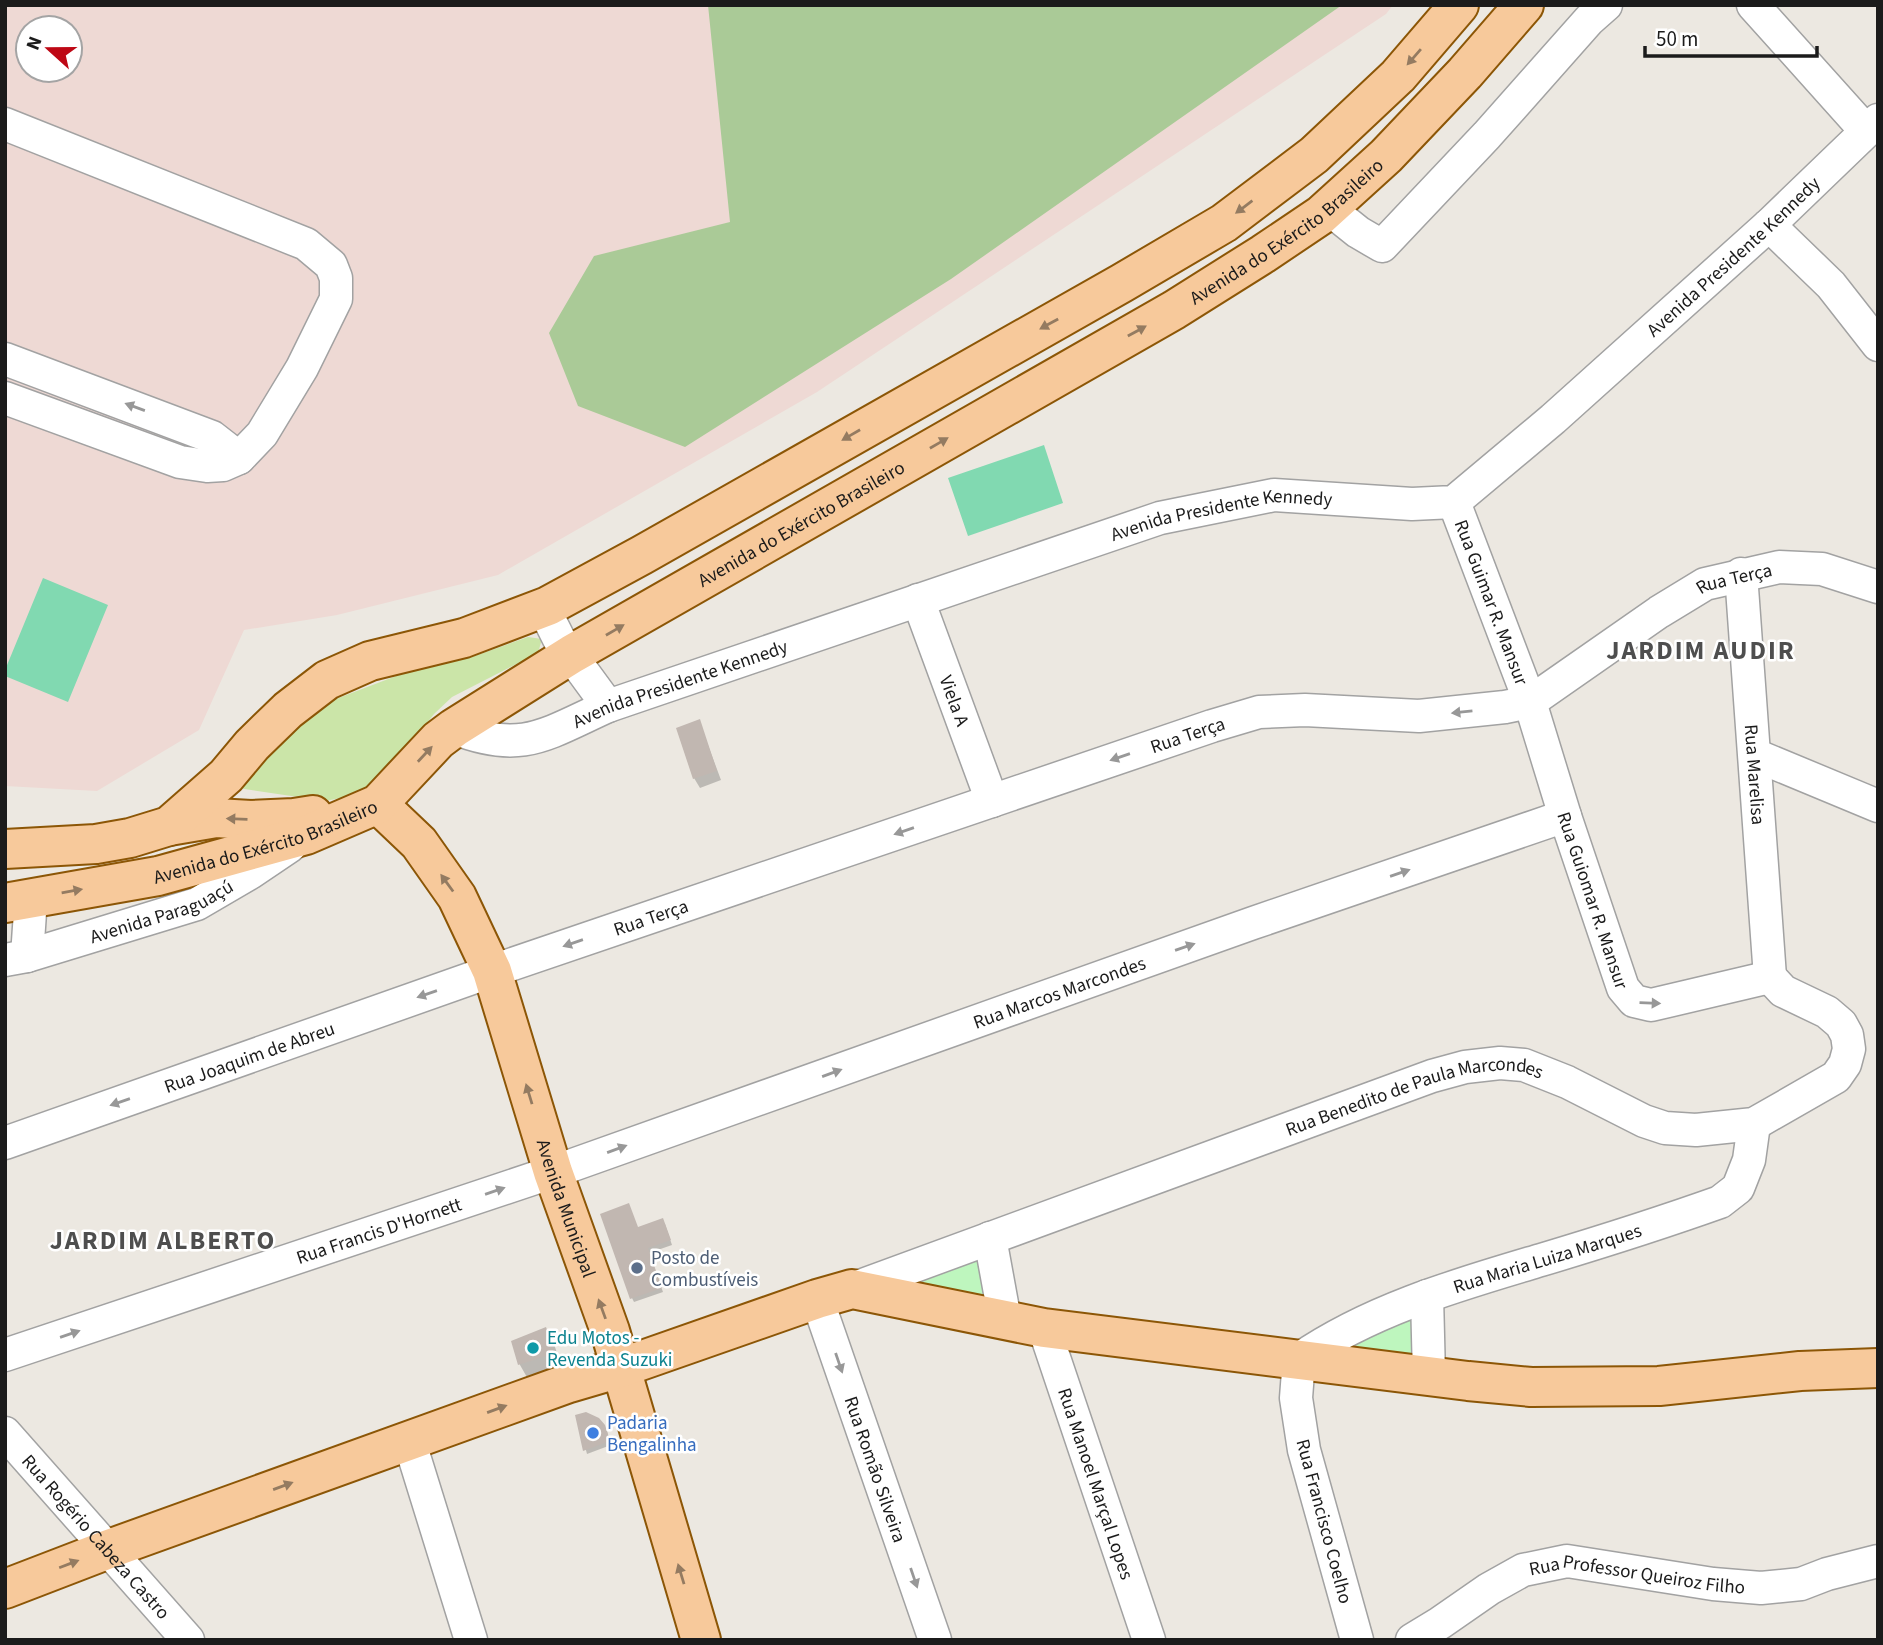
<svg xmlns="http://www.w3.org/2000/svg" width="1883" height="1645" font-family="'Source Sans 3',sans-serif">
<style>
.military{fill:#eed9d4;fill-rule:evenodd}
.grass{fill:#cbe5a8}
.forest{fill:#aaca97}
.park{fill:#bef6be}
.pitch{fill:#81d9b1}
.shadow{fill:#0003}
.building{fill:#c1b7b1}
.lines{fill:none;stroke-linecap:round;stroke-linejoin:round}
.minor-casing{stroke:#a2a2a2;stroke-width:35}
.major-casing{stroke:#8c5606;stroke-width:42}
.minor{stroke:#fff;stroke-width:32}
.major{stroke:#f7c99b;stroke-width:38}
.oneway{fill:#947b61}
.oneway2{fill:#989898}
.service-dot{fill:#5c6f8a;stroke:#fff;stroke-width:2.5}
.culture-dot{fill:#0f9aa8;stroke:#fff;stroke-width:2.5}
.shop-dot{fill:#3f7fe0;stroke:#fff;stroke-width:2.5}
.labels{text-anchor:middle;stroke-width:5;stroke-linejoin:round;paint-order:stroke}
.street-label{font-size:19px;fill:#1b1b1b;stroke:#fff}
.service-label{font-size:19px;fill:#4e5e75;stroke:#fff;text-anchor:start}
.culture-label{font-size:19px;fill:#0d838f;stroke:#fff;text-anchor:start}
.shop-label{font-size:19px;fill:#366cbe;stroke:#fff;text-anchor:start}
.district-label{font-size:26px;font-weight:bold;letter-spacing:2px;fill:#4e4e4e;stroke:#fff}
</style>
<rect width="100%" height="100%" fill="#ece8e1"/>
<path class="military" d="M5 5H1393L1386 14 817 392 498 575 337 615 244 630 199 730 97 791 5 786ZM28 28H70V70H28Z"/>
<path class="grass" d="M528 637 542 639 538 653 452 697 434 714 385 776 363 791 351 796 325 801 238 788 258 757 328 702 404 673 469 658Z"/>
<path class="forest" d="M708 5H1342L951 279 685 447 578 406 549 333 594 256 730 222Z"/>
<path class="park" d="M976 1257 995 1276 984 1301 902 1279Z
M1412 1320 1423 1335 1420 1360 1348 1351 1347 1342 1383 1327Z"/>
<path class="pitch" d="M1044 445 1063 503 968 536 948 478Z
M43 578 108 605 68 702 5 676V670Z"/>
<path class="shadow" d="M699 721 721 780 700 788 694 778Z
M665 1224 672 1245 649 1253 663 1292 634 1302 632 1298 638 1229Z
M545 1329 554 1344 562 1368 528 1379 520 1365 513 1344Z
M577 1416 607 1431 611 1445 587 1454Z"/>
<path class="building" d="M700 719 717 771 693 779 676 728Z
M629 1203 638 1227 663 1218 671 1240 648 1248 662 1288 630 1299 600 1214Z
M546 1327 555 1353 518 1365 511 1341Z
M586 1412 599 1418 605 1425 610 1441 583 1451 575 1415Z"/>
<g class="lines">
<defs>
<g id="minor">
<path d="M1753 5 1866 131"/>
<path d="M5 124 306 244 331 265 336 278V299L302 368 262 434 239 458 223 465 207 466 180 462 5 398"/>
<path d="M1328 208 1358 232 1382 246 1487 135 1589 20 1606 5"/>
<path d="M1769 225 1831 285 1878 345"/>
<path d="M5 359 212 437 239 458"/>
<path id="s1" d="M1454 502 1530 702 1565 816 1623 988 1634 1001 1651 1005 1770 977"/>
<path id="s2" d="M1741 574 1770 977"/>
<path id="s3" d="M918 600 992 801"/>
<path d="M548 606 551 623 559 639 608 706"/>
<path id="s4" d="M454 728C522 755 546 734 608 706L1160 518 1274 495 1412 504 1454 502 1553 419 1769 225 1878 120"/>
<path d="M1755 755 1878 806"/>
<path d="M27 956 31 898"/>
<path id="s5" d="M5 960 27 956 197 904 250 873 290 846"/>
<path id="s6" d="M5 1143 492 971 1212 726 1259 712 1305 710 1419 716 1505 707 1530 702 1659 612 1705 584 1779 567 1822 569 1878 587"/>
<path d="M990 1238 1005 1320"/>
<path id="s7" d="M852 1289 1432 1076 1465 1067 1500 1063 1524 1065 1567 1082 1644 1121 1665 1128 1696 1130 1754 1124 1836 1077 1845 1064 1849 1049 1847 1035 1841 1024 1827 1012 1783 991 1770 977"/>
<path d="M1427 1296 1429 1376"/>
<path id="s8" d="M817 1299 935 1640"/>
<path id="s9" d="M1044 1328 1149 1640"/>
<path id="s10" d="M5 1355 553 1172 1253 923 1565 816"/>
<path id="s11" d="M5 1433 188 1640"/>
<path d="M409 1440 471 1640"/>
<path id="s12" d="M1357 1640 1304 1450 1296 1398 1299 1359C1372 1309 1457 1285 1541 1260 1601 1242 1661 1223 1720 1202L1738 1188 1749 1160 1754 1124"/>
<path id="s13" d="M1412 1640 1440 1623 1489 1589 1523 1570 1567 1561 1713 1584 1761 1588 1801 1584 1827 1574 1878 1561"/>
</g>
<g id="major">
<path id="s14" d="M378 804 419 843 457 897 492 971 553 1172 610 1331 701 1640"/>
<path d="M169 826 216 818 251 820 294 818 313 815"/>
<path d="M5 849 96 844 130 838 169 826 226 776 252 745 288 710 327 680 370 661 464 638 548 606 642 555 1122 283 1224 223 1314 155 1398 76 1459 5"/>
<path id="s15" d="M5 903 158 876 306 835 378 804 438 740 454 728 572 654 1174 310 1263 254 1321 215 1386 156 1465 73 1524 5"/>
<path d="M5 1589 109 1549 569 1383 620 1368 817 1299 852 1289 1044 1328 1468 1381 1531 1387 1659 1386 1800 1371 1878 1368"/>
</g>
</defs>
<use href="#minor" class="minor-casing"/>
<use href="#major" class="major-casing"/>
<use href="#minor" class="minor"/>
<use href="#major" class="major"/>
</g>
<defs><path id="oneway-solid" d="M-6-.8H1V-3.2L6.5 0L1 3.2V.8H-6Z" transform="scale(1.75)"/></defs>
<g class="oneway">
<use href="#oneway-solid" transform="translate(1414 57) rotate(131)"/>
<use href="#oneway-solid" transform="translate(1244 207) rotate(143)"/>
<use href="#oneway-solid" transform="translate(1049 324) rotate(151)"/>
<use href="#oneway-solid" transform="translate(1137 331) rotate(-29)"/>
<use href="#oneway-solid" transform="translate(851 435) rotate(150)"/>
<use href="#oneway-solid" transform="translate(939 443) rotate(-30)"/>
<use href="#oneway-solid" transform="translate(615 630) rotate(-30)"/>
<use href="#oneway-solid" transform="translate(425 754) rotate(-47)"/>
<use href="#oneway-solid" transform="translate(237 819) rotate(-178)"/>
<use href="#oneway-solid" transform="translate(447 883) rotate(-126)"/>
<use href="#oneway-solid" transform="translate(72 891) rotate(-10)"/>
<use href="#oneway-solid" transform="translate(529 1094) rotate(-107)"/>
<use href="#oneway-solid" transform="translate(602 1309) rotate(-110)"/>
<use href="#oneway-solid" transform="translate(497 1409) rotate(-20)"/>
<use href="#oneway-solid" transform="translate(283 1486) rotate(-20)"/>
<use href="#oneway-solid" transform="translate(69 1564) rotate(-21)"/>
<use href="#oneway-solid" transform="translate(681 1574) rotate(-107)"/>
</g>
<g class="oneway2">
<use href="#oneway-solid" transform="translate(135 407) rotate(-160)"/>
<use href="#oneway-solid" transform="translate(1462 712) rotate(174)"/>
<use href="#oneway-solid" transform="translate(1120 757) rotate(161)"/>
<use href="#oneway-solid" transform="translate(904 831) rotate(161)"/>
<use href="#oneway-solid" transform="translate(1400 873) rotate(-19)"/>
<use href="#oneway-solid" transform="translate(573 943) rotate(161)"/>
<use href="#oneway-solid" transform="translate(1185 947) rotate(-19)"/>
<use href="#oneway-solid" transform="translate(427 994) rotate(161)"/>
<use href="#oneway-solid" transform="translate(1650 1003) rotate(2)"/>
<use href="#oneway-solid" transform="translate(832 1073) rotate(-20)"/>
<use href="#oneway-solid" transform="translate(120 1102) rotate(161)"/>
<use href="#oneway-solid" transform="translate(617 1149) rotate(-20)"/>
<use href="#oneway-solid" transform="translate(495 1191) rotate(-19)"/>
<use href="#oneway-solid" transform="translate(70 1334) rotate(-19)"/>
<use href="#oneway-solid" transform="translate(839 1363) rotate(71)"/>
<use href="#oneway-solid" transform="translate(914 1578) rotate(71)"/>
</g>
<circle class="service-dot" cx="637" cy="1268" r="7"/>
<circle class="culture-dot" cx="533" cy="1348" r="7"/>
<circle class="shop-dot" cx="593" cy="1433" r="7"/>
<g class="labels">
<g class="street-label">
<text dy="7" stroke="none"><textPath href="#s15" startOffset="1465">Avenida do Exército Brasileiro</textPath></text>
<text dy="7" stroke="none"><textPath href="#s4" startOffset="1414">Avenida Presidente Kennedy</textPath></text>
<text dy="7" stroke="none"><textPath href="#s4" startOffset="807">Avenida Presidente Kennedy</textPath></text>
<text dy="7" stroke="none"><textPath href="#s15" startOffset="898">Avenida do Exército Brasileiro</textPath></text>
<text dy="7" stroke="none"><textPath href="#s6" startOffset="1839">Rua Terça</textPath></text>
<text dy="7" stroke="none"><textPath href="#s1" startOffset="107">Rua Guimar R. Mansur</textPath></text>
<text dy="7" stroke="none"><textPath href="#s4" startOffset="238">Avenida Presidente Kennedy</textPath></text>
<text dy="7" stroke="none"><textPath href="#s3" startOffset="107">Viela A</textPath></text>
<text dy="7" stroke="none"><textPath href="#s6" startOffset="1251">Rua Terça</textPath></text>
<text dy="7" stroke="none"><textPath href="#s2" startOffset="201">Rua Marelisa</textPath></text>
<text dy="7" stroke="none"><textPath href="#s15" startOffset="268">Avenida do Exército Brasileiro</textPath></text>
<text dy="7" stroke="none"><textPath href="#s1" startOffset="422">Rua Guiomar R. Mansur</textPath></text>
<text dy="7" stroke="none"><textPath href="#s5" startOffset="164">Avenida Paraguaçú</textPath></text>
<text dy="7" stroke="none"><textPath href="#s6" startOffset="684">Rua Terça</textPath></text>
<text dy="7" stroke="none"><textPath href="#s10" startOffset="1115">Rua Marcos Marcondes</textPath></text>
<text dy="7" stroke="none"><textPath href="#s6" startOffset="259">Rua Joaquim de Abreu</textPath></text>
<text dy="7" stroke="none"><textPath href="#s7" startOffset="597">Rua Benedito de Paula Marcondes</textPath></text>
<text dy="7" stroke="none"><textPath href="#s14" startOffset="453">Avenida Municipal</textPath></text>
<text dy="7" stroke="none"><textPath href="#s10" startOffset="394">Rua Francis D'Hornett</textPath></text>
<text dy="7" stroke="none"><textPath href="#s12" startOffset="558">Rua Maria Luiza Marques</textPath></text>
<text dy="7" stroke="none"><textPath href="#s8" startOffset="180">Rua Romão Silveira</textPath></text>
<text dy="7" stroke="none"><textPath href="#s9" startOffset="164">Rua Manoel Marçal Lopes</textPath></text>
<text transform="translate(1325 1521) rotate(75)" y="7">Rua Francisco Coelho</text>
<text dy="7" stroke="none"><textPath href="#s11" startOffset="138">Rua Rogério Cabeza Castro</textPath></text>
<text dy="7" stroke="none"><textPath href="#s13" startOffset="247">Rua Professor Queiroz Filho</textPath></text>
</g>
<g class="service-label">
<text x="651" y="1264">Posto de<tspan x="651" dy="22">Combustíveis</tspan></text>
</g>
<g class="culture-label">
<text x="547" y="1344">Edu Motos -<tspan x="547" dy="22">Revenda Suzuki</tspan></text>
</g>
<g class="shop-label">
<text x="607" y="1429">Padaria<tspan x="607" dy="22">Bengalinha</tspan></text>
</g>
<g class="district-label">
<text x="1701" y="659">JARDIM AUDIR</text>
<text x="163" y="1249">JARDIM ALBERTO</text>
</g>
</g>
<rect width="1883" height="1645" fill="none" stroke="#1b1b1b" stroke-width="14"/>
<g transform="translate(49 49) rotate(291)"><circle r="33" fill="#ffffff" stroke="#a4a4a4" stroke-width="2"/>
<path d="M0-5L12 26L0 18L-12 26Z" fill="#be0815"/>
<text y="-10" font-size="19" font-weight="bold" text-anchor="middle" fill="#1b1b1b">N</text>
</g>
<path d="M1645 46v10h172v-10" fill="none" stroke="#1b1b1b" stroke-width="3.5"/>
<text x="1656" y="46" font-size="21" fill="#1b1b1b" stroke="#ffffff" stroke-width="5" paint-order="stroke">50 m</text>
</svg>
